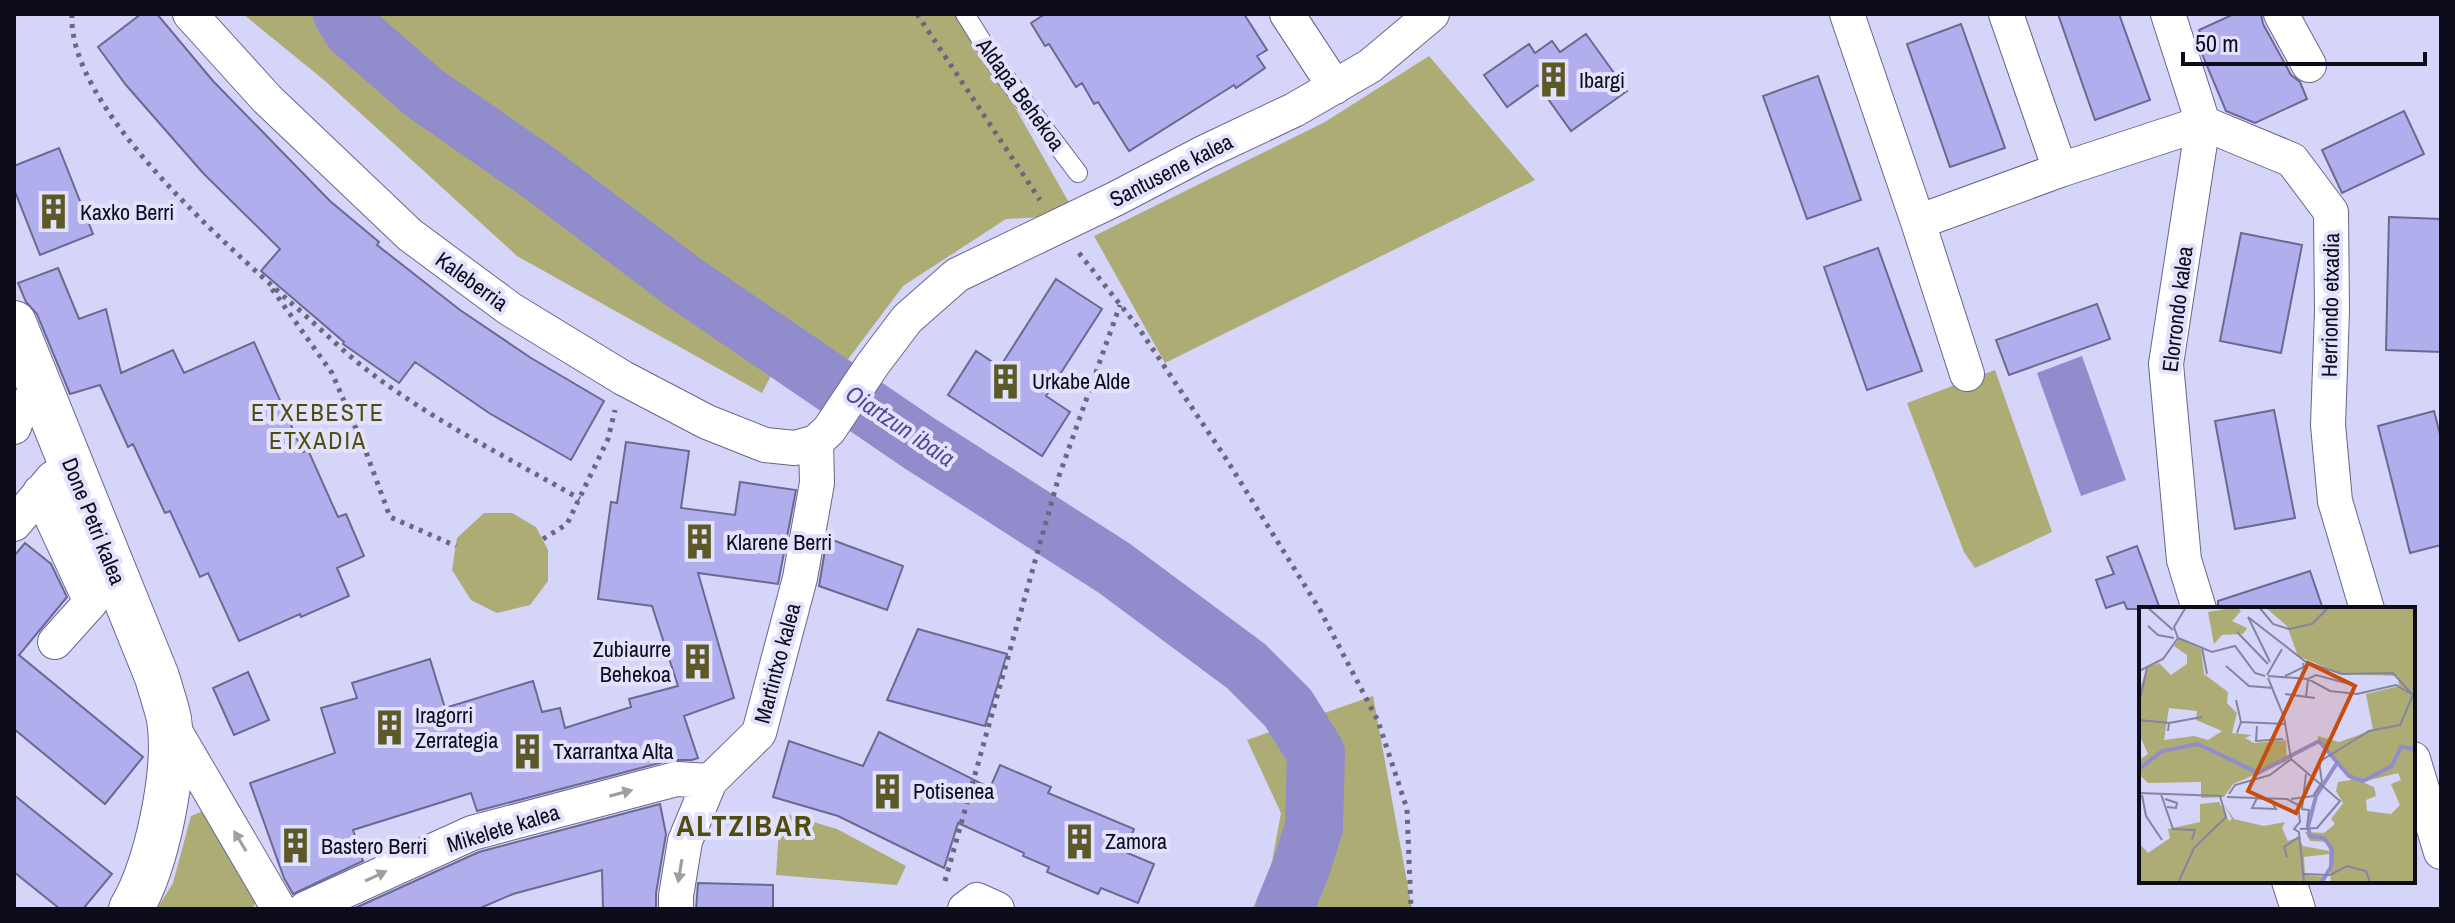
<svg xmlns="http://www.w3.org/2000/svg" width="2455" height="923" font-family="'Archivo Narrow',sans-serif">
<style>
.green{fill:#aeac75}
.water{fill:#918dcc}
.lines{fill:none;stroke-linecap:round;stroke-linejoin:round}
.river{stroke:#918dcc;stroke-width:58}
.building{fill:#b1aeee;stroke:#6b6992;stroke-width:2}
.lane-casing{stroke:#68668e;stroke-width:20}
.street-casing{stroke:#68668e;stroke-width:36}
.secondary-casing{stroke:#68668e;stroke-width:46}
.path{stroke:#696881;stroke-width:5;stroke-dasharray:4 6;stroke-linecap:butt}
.lane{stroke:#fff;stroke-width:18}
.street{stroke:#fff;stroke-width:34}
.secondary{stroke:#fff;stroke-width:44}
.oneway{fill:#9e9ea4}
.labels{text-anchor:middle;stroke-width:8;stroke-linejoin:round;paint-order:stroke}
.poi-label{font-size:22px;fill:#0d0c1b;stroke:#e3e2fe;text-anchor:start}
.street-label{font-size:22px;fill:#0d0c1b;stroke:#e3e2fe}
.neighbourhood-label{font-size:24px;letter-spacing:2px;fill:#504d0e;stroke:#e3e2fe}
.water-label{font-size:24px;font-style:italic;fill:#534a97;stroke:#e3e2fe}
.district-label{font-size:30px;font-weight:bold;letter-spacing:2px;fill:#504d0e;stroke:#e3e2fe}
.inset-river{fill:none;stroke:#918dcc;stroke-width:4}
.inset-road{fill:none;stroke:#8584a0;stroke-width:2}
.view{fill:#c74d0e;fill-opacity:0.15;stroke:#c74d0e;stroke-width:4}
.inset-edge{fill:none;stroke:#0d0c1b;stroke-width:4}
</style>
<rect width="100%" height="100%" fill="#d5d4f9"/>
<path class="green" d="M243 14H962L1076 215 1006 219 903 286 843 366 793 333 762 393 517 256 324 80Z
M1429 56 1535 180 1165 363 1094 236 1325 122Z
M1995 370 2052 532 1975 568 1964 552 1907 403Z
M484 513H512L536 527 548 550V581L530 605 497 613 471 600 452 570 457 538Z
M1373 696 1412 909H1252L1268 883 1281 813 1247 740Z
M208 809 260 894 252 909H157L173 883 191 816Z
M780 812 837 829 906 866 897 885 776 875Z"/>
<path class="water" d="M2082 356 2126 480 2081 496 2037 373Z"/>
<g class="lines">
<path class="river" d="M342 14 352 30 424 93 538 172 683 282 919 443 1114 568 1246 666 1288 708 1316 753 1314 827 1301 868 1284 909"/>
</g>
<path class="building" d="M141 14H157L213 81 330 201 379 242 377 245 460 310 531 358 604 401 571 460 489 413 415 362 399 383 343 344 344 342 261 271 280 249 203 173 126 85 98 47Z
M1045 14H1244L1267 50 1257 56 1265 68 1236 88 1234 85 1129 151 1098 102 1094 104 1082 83 1076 87 1049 44 1045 46 1031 23Z
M2058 14H2119L2150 100 2095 120Z
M2234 14H2261L2263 24 2291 75 2300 82 2307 99 2255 123 2226 111 2202 54 2199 46 2205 43 2199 30Z
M1961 24 2005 148 1950 167 1907 44Z
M1586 34 1627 91 1571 131 1538 85 1507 107 1484 75 1529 44 1535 53 1552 41 1560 52Z
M1818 76 1861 200 1807 219 1763 96Z
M2404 111 2424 154 2342 193 2322 150Z
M59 148 93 234 40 255 14 189V166Z
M2389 217 2441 219V352L2386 350Z
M2241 233 2302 245 2281 353 2220 341Z
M1878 248 1922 371 1867 390 1824 267Z
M58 268 79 319 106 309 121 373 173 350 184 373 254 342 303 452 308 450 338 517 346 514 364 556 337 568 349 596 301 617 300 614 239 641 208 573 200 577 170 511 165 513 133 444 128 447 100 385 70 394 37 314 26 302 18 283Z
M1056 279 1102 309 1046 396 1070 412 1042 456 948 395 976 351 1000 367Z
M2097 304 2110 339 2009 375 1996 340Z
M2274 410 2295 518 2235 529 2215 421Z
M2434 411 2441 438V545L2410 553 2378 426Z
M626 442 689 451 681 508 735 515 740 482 796 490 778 584 698 573 734 698 684 716 698 758 692 760H671L477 811 471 793 353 830 363 861 293 894 284 878 250 783 335 753 321 708 357 698 352 683 430 659 445 708 533 681 542 712 560 708 565 728 631 707 629 699 678 686 652 606 598 599 611 502 617 503Z
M827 538 903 566 887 610 819 586Z
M25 543 51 564 67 597 19 655 143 757 105 804 14 729V556Z
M2137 546 2160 609H2127L2124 602 2106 608 2096 580 2114 574 2107 557Z
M2310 571 2323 609H2218V601Z
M918 629 1007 654 985 726 887 700Z
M248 672 269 720 234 735 213 688Z
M879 732 990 788 1000 765 1051 787 1048 793 1134 829 1125 852 1154 864 1138 903 1101 888 1098 894 1047 872 1049 867 1023 856 1024 853 958 823 944 868 838 816 773 797 789 741 863 766Z
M14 795 112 874 83 909H60L14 872Z
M660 804 666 834 656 893V909H603L602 870 513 894 478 909H353L479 852Z
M698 883 773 885V909H696Z"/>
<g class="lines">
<defs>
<path id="lane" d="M965 14 1000 70 1078 173"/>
<path id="street" d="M190 14 267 99 410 235 510 309 623 378 707 422 765 445 795 448 816 442 829 430 873 364 907 319 957 275 1115 199 1205 152 1294 110 1370 66 1432 14
M1287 14 1335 87
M1847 14 1918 222 1967 374
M2006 14 2060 170
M2168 14 2203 123 2166 364 2184 560 2199 609
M2281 14 2309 65
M1918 222 2060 170 2203 123 2292 160 2331 212 2332 311 2328 425 2335 501 2367 609
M14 427 21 407 43 394
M40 492 91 602 55 642
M14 524 53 478
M169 721 279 909
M2413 759 2441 852
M2289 881 2298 909
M305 909 472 833 676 779 710 781
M676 909V896L685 841 710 781 759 733 800 578 817 483 816 442
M965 909 977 900 997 909"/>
<path id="secondary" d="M14 323 157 677C161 691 166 705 169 719 177 770 157 865 131 909"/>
</defs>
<use href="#lane" class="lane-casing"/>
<use href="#street" class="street-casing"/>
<use href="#secondary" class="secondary-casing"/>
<path class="path" d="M72 14C67 107 225 243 290 302 316 324 340 349 367 370 433 421 509 458 580 499
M917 14 1040 200
M1079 253 1138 327 1225 457 1320 610 1378 721 1407 809 1411 909
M272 289 332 373 366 452 390 517 456 546
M543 539 567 524 608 439 615 410
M945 881 1059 476 1120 305"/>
<use href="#lane" class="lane"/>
<use href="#street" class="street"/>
<use href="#secondary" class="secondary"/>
</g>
<defs><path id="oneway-solid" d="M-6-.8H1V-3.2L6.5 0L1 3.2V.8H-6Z" transform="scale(2)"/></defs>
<g class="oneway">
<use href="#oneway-solid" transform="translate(621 793) rotate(-15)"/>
<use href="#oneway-solid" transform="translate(240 841) rotate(-121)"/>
<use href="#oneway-solid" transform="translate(680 871) rotate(99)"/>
<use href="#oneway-solid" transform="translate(376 876) rotate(-25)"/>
</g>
<defs>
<symbol id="building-bare" viewBox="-9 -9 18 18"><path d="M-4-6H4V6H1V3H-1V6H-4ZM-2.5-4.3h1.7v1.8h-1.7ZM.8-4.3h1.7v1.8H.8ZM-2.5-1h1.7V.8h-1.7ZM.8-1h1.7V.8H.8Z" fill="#5c5926" stroke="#e3e2fe" stroke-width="2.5" paint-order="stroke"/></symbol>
</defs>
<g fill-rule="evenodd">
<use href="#building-bare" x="1528" y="54" width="51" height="51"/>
<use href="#building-bare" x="28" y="186" width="51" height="51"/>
<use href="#building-bare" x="980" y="356" width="51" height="51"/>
<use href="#building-bare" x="674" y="516" width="51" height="51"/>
<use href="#building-bare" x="672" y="636" width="51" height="51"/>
<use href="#building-bare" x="364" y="702" width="51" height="51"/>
<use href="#building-bare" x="502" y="726" width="51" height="51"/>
<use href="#building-bare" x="862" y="766" width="51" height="51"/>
<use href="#building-bare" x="1054" y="816" width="51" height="51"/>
<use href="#building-bare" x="270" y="820" width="51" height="51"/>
</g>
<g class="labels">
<g class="poi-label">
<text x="1579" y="88">Ibargi</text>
<text x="80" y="220">Kaxko Berri</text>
<text x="1032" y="389">Urkabe Alde</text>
<text x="726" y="550">Klarene Berri</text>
<text x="671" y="657" text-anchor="end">Zubiaurre<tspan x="671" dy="25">Behekoa</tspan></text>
<text x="415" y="723">Iragorri<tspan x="415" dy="25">Zerrategia</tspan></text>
<text x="553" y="759">Txarrantxa Alta</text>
<text x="913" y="799">Potisenea</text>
<text x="1105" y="849">Zamora</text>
<text x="321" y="854">Bastero Berri</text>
</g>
<g class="street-label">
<text transform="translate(1021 94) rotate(54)" y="8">Aldapa Behekoa</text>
<text transform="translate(1171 170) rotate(-27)" y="8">Santusene kalea</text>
<text transform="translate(472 281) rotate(36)" y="8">Kaleberria</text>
<text transform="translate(2330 305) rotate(-89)" y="8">Herriondo etxadia</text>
<text transform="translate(2177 309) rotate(-83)" y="8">Elorrondo kalea</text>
<text transform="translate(94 521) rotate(68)" y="8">Done Petri kalea</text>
<text transform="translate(777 663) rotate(-75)" y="8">Martintxo kalea</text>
<text transform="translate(503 828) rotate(-17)" y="8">Mikelete kalea</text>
</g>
<g class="neighbourhood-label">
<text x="318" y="421">ETXEBESTE<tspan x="318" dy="28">ETXADIA</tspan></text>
</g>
<g class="water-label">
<text transform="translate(900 426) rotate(34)" y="8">Oiartzun ibaia</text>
</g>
<g class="district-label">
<text x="745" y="836">ALTZIBAR</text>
</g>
</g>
<g transform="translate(2139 607)">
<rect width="276" height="276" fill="#d5d4f9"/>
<path d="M98 0 102 4 93 14 108 21 104 27 83 28 75 37 69 5ZM126 0H276V276H192L190 247 165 250 166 268 188 270 185 276H0V236L9 246 31 231 29 222 61 215V197L80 195 90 214 93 212 85 197 95 212 125 219 146 215 143 221 149 234 159 230 164 239 190 244 189 235 171 234 166 225 185 226 196 217 192 212 204 196 197 184 199 175 212 173 186 139 178 137 179 129 200 135 234 123 227 87 260 79 259 69 203 67 159 49 148 19ZM259 166 262 173 252 177 261 198 252 207 228 204 227 193 237 189 235 180 223 175ZM40 32 62 42 65 67 89 85 88 96 98 106 93 126 113 128 106 131 115 136 147 133 148 154 94 177 85 190 62 191V175L9 176 0 167V153L9 147 0 127V84L9 60 20 56 32 68 48 57V48L35 39ZM30 101 58 104 57 113 83 124 69 133 55 129 25 133Z" fill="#aeac75" fill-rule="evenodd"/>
<path class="inset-river" d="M0 162 23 144 59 137 119 166 180 134 210 169 224 174 253 159 262 140 276 142M182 276 192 260 193 242 185 231 171 229 169 220 177 189 198 156"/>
<path class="inset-road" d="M8 0 34 23M120 0 134 17 150 22 173 17 190 0M9 19 19 28 35 31M98 25 129 57M39 31 73 45 96 39 116 66 126 69M63 41 68 67M131 55 109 10 167 55 203 67 254 66 273 87M87 59 110 79 134 81M0 64 24 52 39 31 35 20 47 0M128 68 143 42M129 69 169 72 191 84 218 87 257 78 274 88 261 118 230 124 180 155 183 175M146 69 165 60 164 56M129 71 145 110 152 152 201 194 178 221 161 222M146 87 176 91M167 90 169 72 177 68 218 79M97 93 102 115 98 126M0 96 8 61M0 113 30 116 29 124M102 115 146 117M30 116 63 110M118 119 117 134 144 132M0 186 83 189M22 187 34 222 56 223 53 233M90 187 96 178 131 168 152 152M3 188 7 209 23 233M88 190 148 192 159 198 161 215 155 222 160 225 165 276M118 191 113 201 137 202 131 192M26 192 38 196 37 201 28 200M152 192 174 189 183 175M163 201 167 167M162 202 170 203 168 219M148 250 145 240 160 230M165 267 191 268M191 268 208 259 227 264 231 276M39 276 55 241 87 210 81 189"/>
<path class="view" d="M169 56 216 79 157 206 109 184Z"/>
<rect width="276" height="276" class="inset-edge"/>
</g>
<rect width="2455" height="923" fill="none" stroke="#0d0c1b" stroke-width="32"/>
<path d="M2183 52v12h242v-12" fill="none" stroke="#0d0c1b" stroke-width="4"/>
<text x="2195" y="52" font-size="24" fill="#0d0c1b" stroke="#e3e2fe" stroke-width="6" paint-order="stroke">50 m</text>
</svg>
